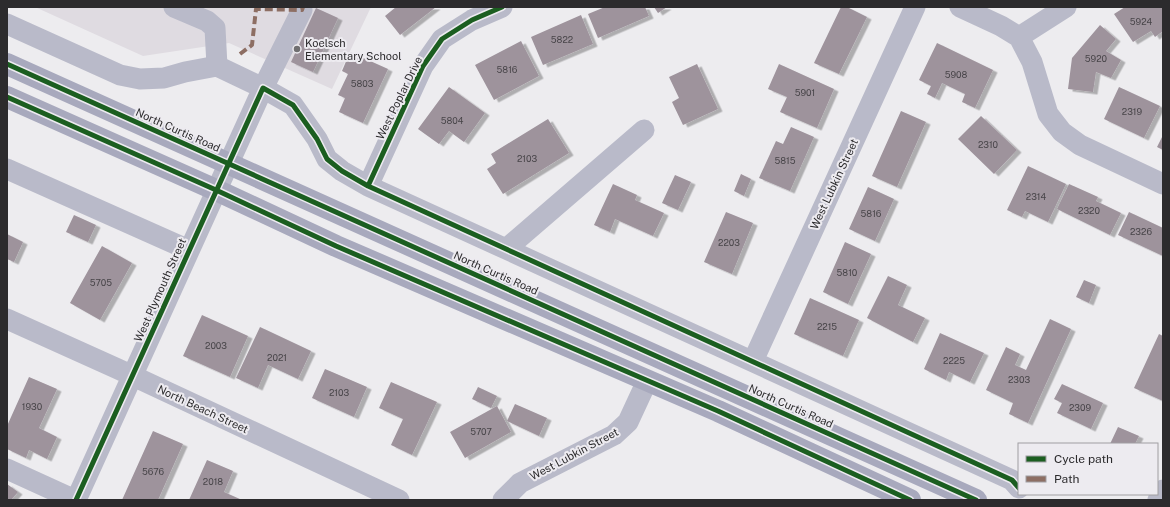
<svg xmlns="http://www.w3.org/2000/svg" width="1170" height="507" font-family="'Public Sans',sans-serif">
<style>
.built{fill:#dfdbe1}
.building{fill:#9e939c;filter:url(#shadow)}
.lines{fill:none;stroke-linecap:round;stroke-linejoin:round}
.minor{stroke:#b9bac9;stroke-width:21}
.major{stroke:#a8a9bd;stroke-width:22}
.quiet{stroke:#8d6e63;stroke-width:4;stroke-dasharray:8 4;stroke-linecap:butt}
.cycleway-casing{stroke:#edebf0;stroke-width:8}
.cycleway{stroke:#1b5e20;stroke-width:5}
.poi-dot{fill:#706f71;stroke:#edebf0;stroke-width:1.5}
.labels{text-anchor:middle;stroke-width:4;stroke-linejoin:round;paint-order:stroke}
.number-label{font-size:9px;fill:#484549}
.poi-label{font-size:11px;fill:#2c2b2d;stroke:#edebf0;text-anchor:start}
.street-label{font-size:11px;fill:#2c2b2d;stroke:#edebf0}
</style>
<defs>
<filter id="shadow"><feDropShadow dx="4.5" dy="2.5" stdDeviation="0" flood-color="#0004"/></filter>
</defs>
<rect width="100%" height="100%" fill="#edecef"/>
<path class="built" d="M35 7H371L332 89 229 43 143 56Z"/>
<path class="building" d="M396 7H436L400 35 385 16Z
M605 7H645L649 16 598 38 588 14Z
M654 7H667L658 13Z
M841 7H847L867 17 839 74 814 63Z
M1125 7H1163V31L1155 37 1151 31 1133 42 1114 14Z
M316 8 338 18 313 72 291 62Z
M581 15 593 44 543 65 531 37Z
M1100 25 1116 39 1106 51 1121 60 1111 78 1096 72 1093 92 1068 89 1072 58Z
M521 41 539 76 494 100 475 65Z
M937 43 993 70 975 108 962 102 965 94 942 83 935 98 927 94 931 86 919 80Z
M350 52 388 69 363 123 339 112 345 98 338 95 348 74 342 71Z
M697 64 718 109 683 125 672 102 679 98 669 77Z
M779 64 834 89 817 128 780 112 787 97 768 89Z
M449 87 485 113 464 142 449 131 439 144 418 129Z
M1119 87 1160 106 1144 138 1104 119Z
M901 111 926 122 897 187 872 176Z
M981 116 1017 150 994 174 958 139Z
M548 119 569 153 503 194 487 169 496 163 491 154Z
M791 127 814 137 790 191 759 178 776 141 783 144Z
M1163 135V150L1157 147Z
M1028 166 1066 184 1048 222 1025 211 1022 217 1007 210Z
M741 174 751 179 744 196 734 191Z
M675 175 691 182 678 210 662 203Z
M613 184 637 195 635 200 664 213 653 236 615 219 610 232 594 225Z
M1069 184 1098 197 1096 201 1121 213 1110 235 1057 209Z
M868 187 894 199 875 241 849 229Z
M726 212 753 223 732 274 704 262Z
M1129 212 1163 228V256L1118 235Z
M74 215 96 225 88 242 66 232Z
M7 234 23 242 14 262 7 259Z
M845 242 871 254 848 304 823 292Z
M102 246 132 263 100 320 70 303Z
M888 276 907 285 898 305 925 318 913 342 867 318Z
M1084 280 1096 285 1089 303 1076 297Z
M810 298 859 320 843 356 794 334Z
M202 315 248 336 230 377 183 356Z
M1050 319 1071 329 1028 423 1009 414 1013 403 986 390 1006 347 1020 354 1015 365 1026 370Z
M260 327 311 351 298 379 268 365 258 388 236 378Z
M940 333 984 353 970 382 949 372 946 380 924 369Z
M1159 334 1163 336V401L1134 388Z
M325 369 367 387 354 417 312 398Z
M29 377 57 389 39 428 57 437 47 459 29 450 26 458 7 449V426Z
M391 382 437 402 412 455 391 445 403 419 379 408Z
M1062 384 1103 403 1091 429 1057 413 1062 403 1054 399Z
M478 387 497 396 491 408 472 399Z
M515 404 547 418 539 436 507 421Z
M497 406 511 432 465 458 450 432Z
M1118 427 1139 436 1135 444H1110Z
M153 431 183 444 158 500H122Z
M207 460 233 471 224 492 242 500H189Z
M7 484 18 492 11 500H7Z"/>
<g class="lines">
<path class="minor" d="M174 7 207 21 215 28 217 66
M960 7 1001 26 1019 37 1032 62 1048 114 1062 132 1080 145 1163 184
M7 24 120 75 140 79 164 78 185 72 217 66 263 88 293 105 317 139 327 159 342 171 368 186 1012 480 1019 488
M1019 37 1066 7
M7 169 189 250
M368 186 423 66 442 39 472 20 502 7
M506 249 644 130
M7 319 118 369 399 500
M753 361 915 7
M7 469 75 500
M76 500 263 88 302 10
M503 500 520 483 614 435 628 422 647 381
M1158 500 1163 490"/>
<path class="major" d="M7 64 976 500
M7 97 216 190 336 246 718 411 910 500"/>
<path class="quiet" d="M240 54 252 45 256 9 302 10 303 7"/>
<defs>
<path id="cycleway" d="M7 64 976 500
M7 97 216 190 336 246 718 411 910 500
M368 186 423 66 442 39 472 20 502 7
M76 500 263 88 293 105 317 139 327 159 342 171 368 186 1012 480 1019 488"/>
</defs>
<use href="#cycleway" class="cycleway-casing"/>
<use href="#cycleway" class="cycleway"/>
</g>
<circle class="poi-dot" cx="297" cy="49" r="4"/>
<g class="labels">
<g class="number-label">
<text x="1141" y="25">5924</text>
<text x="562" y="43">5822</text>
<text x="1096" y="62">5920</text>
<text x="507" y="73">5816</text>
<text x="956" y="78">5908</text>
<text x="362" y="87">5803</text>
<text x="805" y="96">5901</text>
<text x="1132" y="115">2319</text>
<text x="452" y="124">5804</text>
<text x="988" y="148">2310</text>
<text x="527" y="162">2103</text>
<text x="785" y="164">5815</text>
<text x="1036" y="200">2314</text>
<text x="1089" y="214">2320</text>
<text x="871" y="217">5816</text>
<text x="1141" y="235">2326</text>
<text x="729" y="246">2203</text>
<text x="847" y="276">5810</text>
<text x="101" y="286">5705</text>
<text x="827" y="330">2215</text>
<text x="216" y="349">2003</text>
<text x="277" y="361">2021</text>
<text x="954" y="364">2225</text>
<text x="1019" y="383">2303</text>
<text x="339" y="396">2103</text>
<text x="32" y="410">1930</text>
<text x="1080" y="411">2309</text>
<text x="481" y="435">5707</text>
<text x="153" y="475">5676</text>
<text x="213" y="485">2018</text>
</g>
<g class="poi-label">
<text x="305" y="47">Koelsch<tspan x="305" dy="13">Elementary School</tspan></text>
</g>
<g class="street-label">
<text transform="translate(399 98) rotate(-64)" y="4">West Poplar Drive</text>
<text transform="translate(178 130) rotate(24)" y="4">North Curtis Road</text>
<text transform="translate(834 184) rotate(-65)" y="4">West Lubkin Street</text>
<text transform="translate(496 273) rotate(24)" y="4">North Curtis Road</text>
<text transform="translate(160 290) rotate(-66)" y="4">West Plymouth Street</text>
<text transform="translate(791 406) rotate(24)" y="4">North Curtis Road</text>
<text transform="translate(203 409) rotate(25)" y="4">North Beach Street</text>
<text transform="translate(574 454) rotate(-28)" y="4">West Lubkin Street</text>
</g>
</g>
<rect width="1170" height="507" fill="none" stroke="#2c2b2d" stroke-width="16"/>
<rect x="1018" y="443" width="140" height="52" fill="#edebf0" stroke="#a09ea2"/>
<rect x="1026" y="456" width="20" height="6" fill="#1b5e20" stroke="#a09ea2"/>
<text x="1054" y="463" font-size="12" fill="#2c2b2d">Cycle path</text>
<rect x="1026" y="476" width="20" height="6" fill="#8d6e63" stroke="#a09ea2"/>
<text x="1054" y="483" font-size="12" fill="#2c2b2d">Path</text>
</svg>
